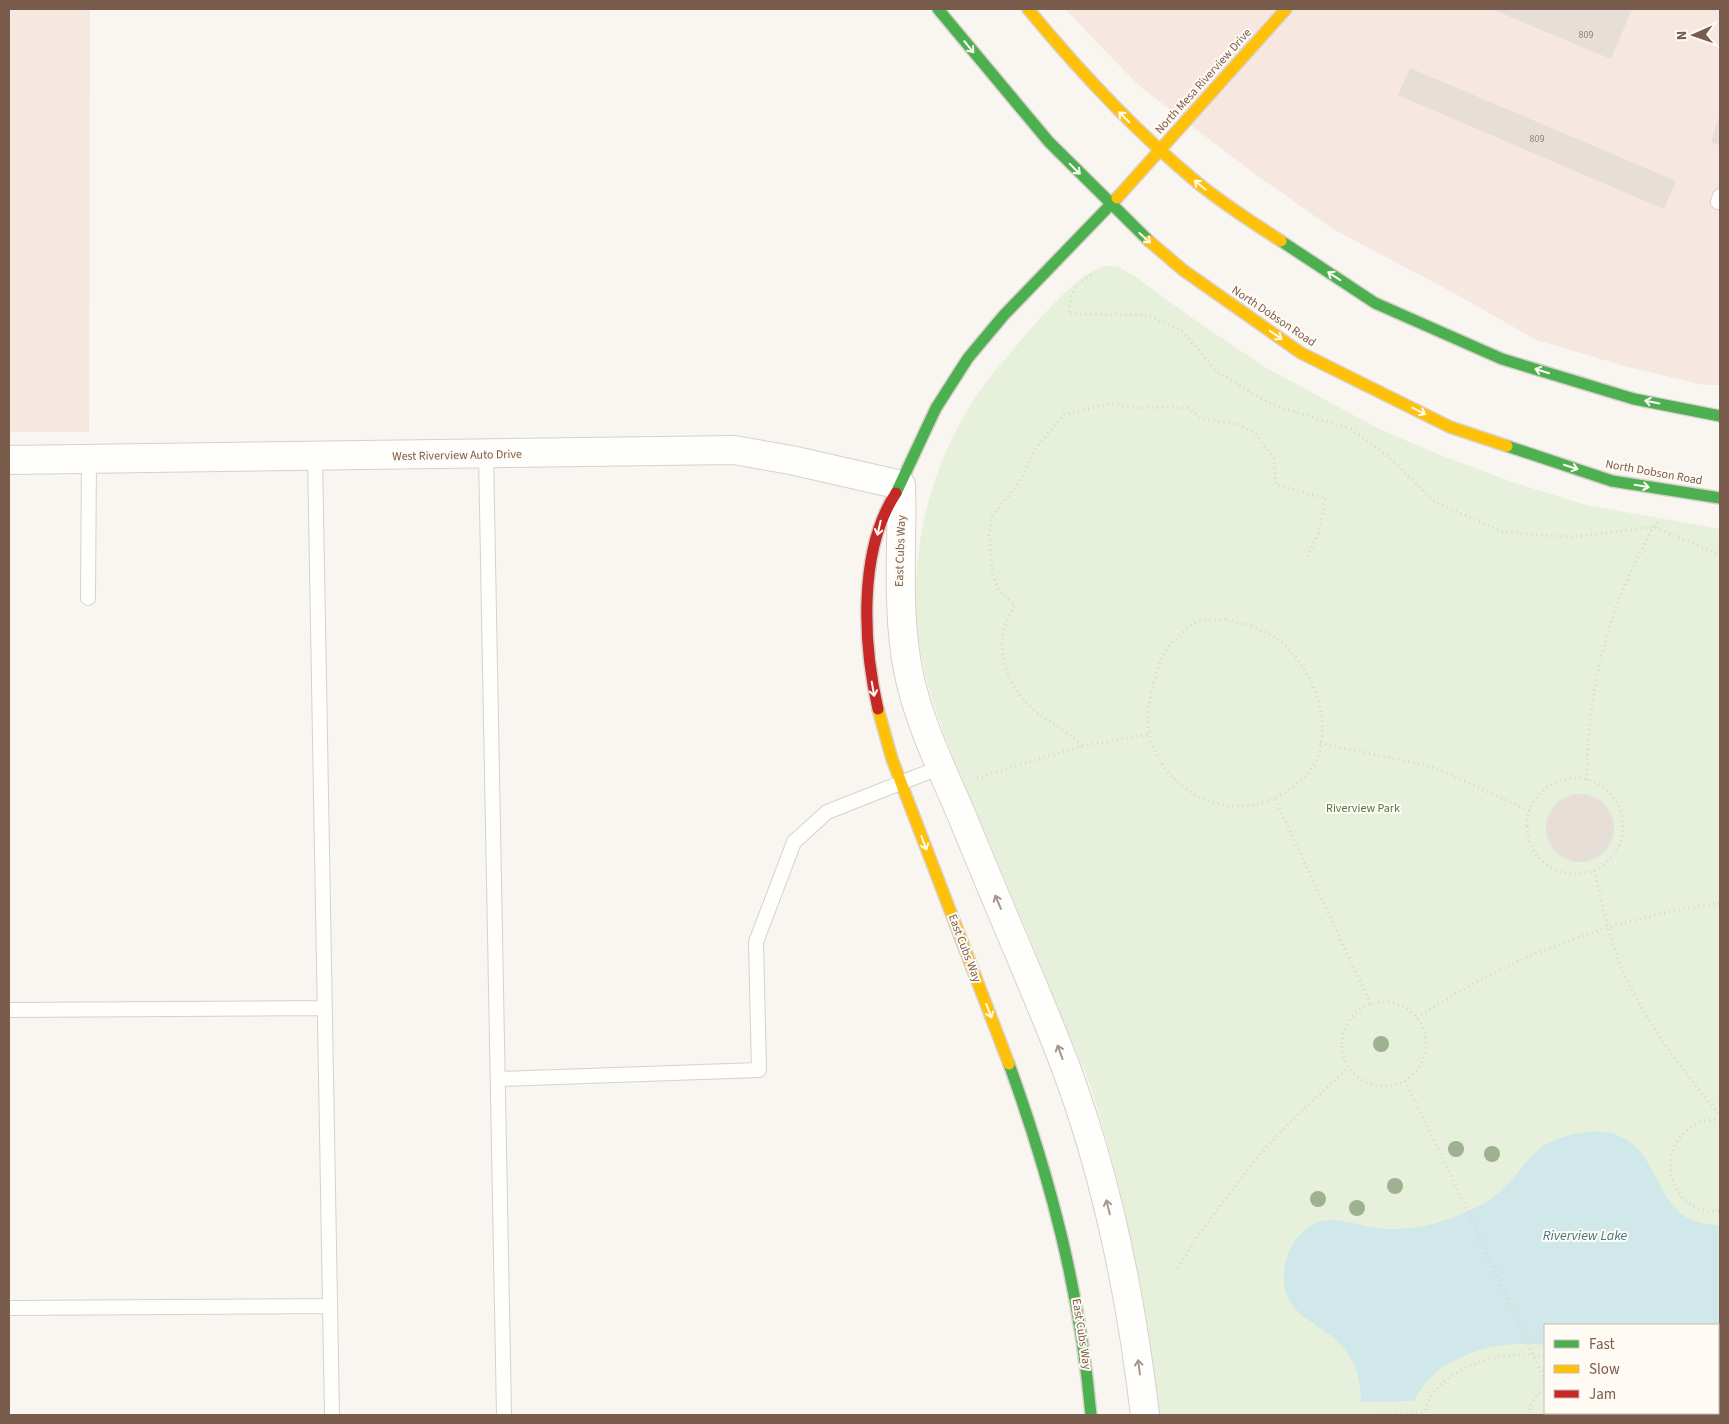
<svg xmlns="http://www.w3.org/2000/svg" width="1729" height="1424" font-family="'Source Sans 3',sans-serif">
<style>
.commercial{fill:#f6e8e1}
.green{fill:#e7f0db;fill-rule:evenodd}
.water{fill:#d0e8ea}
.building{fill:#e6ded7}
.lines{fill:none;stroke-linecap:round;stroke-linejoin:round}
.lane-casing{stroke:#d7d1cb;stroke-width:16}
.street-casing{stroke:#d7d1cb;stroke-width:30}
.fast-casing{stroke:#d9d2cb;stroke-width:14}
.slow-casing{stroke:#d9d2cb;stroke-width:14}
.jam-casing{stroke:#d9d2cb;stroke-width:14}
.path{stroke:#dcd5d0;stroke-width:3;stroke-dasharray:1 4;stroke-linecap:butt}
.lane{stroke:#fefefd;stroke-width:14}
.street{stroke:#fefefd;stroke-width:28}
.fast{stroke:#4caf50;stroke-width:11}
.slow{stroke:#ffc107;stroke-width:11}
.jam{stroke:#c62828;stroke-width:11}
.tree{fill:#9eb190}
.oneway{stroke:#fffaf3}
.oneway2{stroke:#a8958b}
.labels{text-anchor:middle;stroke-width:4;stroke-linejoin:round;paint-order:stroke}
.number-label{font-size:10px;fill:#977e72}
.street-label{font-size:12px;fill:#7a5c4d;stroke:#fffaf3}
.park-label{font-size:12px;fill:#537a41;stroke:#fffaf3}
.water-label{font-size:14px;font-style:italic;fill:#437c86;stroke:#fffaf3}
</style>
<rect width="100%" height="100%" fill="#f9f5f0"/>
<path class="commercial" d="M9 9H90L89 432H9Z
M1065 9H1720V385H1704L1628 367 1536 340 1463 298 1333 229 1258 176 1139 86Z"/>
<path class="green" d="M1104 266H1117L1136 277 1199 323 1265 367 1381 430 1435 453 1512 482 1586 505 1720 529V1415H1158C1149 1307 1125 1198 1093 1094 1083 1064 1069 1035 1057 1006 1030 938 1001 870 972 802 950 749 925 693 918 635 907 539 938 437 1000 365 1026 336 1069 278 1104 266ZM1545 1325H1718V1413H1545Z"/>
<path class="water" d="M1591 1131C1598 1132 1607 1132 1614 1134 1654 1146 1653 1192 1683 1215 1694 1223 1708 1224 1720 1226V1415H1634L1633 1413H1718V1325H1545V1345C1499 1339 1435 1355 1414 1401L1361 1402C1361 1378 1354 1355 1334 1338 1316 1323 1291 1315 1285 1289 1280 1266 1290 1239 1310 1226 1332 1211 1363 1229 1388 1229 1401 1229 1420 1228 1433 1224 1455 1217 1479 1209 1497 1194 1513 1182 1523 1163 1538 1150 1553 1138 1572 1134 1591 1131Z"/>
<path class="building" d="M1491 9H1632L1611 59Z
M1410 68 1676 181 1664 209 1398 95Z
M1720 113V145L1711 142Z
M1546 828a34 34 0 1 1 68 0a34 34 0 1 1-68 0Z"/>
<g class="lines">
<defs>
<path id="lane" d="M1718 202 1720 196
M486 454 504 1415
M315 456 332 1415
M88 598 89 459
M9 1010 324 1008
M499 1079 759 1070 756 942 794 842 827 812 941 767
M9 1308 330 1306"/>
<path id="street" d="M9 460 734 450 791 460 901 485C903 549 896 606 908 670 918 721 942 769 962 816 992 890 1024 963 1054 1037 1103 1157 1130 1287 1145 1415"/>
<path id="fast" d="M938 9 1049 142 1149 241
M1281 241 1375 303 1502 359 1634 399 1720 416
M1507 446 1612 481 1720 498
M896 493 936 408 968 358 1004 315 1117 198
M1009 1064C1051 1180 1080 1292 1091 1415"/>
<path id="slow" d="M1028 9C1080 72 1136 132 1199 184 1225 205 1253 223 1281 241
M1117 198 1286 9
M1149 241 1183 270 1301 353 1450 427 1507 446
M878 709 892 759 1009 1064"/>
<path id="jam" d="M878 709C863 644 858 550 896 493"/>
</defs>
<use href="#lane" class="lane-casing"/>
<use href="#street" class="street-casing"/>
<use href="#fast" class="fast-casing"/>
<use href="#slow" class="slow-casing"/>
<use href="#jam" class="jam-casing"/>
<path class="path" d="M1082 281 1091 275
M1076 287 1071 295 1069 314 1148 315 1182 331 1217 372 1273 405 1351 429 1389 457 1435 502 1502 532 1571 537 1654 527 1720 555
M1227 619C1244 624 1265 629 1279 640 1312 668 1333 717 1317 759 1311 773 1297 784 1285 792 1236 825 1169 797 1151 741 1145 723 1149 703 1153 685 1157 667 1163 651 1176 639 1182 634 1190 624 1197 622 1206 619 1217 620 1227 619Z
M1320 743 1434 767 1530 811
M1082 746C1070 733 1053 725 1039 714 1014 695 996 662 1004 630 1006 622 1011 613 1015 605L998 589 993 575 989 535 992 516 1019 483 1036 448 1064 414 1111 404 1140 408 1169 407 1188 408 1203 419 1238 424 1254 432 1274 458 1276 485 1326 498 1318 534 1307 558
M977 778 1082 746 1150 734
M1527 826a48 48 0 1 1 96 0a48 48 0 1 1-96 0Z
M1587 780C1586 689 1611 596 1659 519
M1275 799 1371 1004
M1594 871C1603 908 1611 946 1627 980 1650 1029 1686 1074 1720 1115
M1342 1044a42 42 0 1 1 84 0a42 42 0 1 1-84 0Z
M1417 1018C1507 957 1613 918 1720 903
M1405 1081 1463 1201 1545 1381
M1720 1119C1713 1120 1704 1120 1698 1123 1651 1146 1668 1216 1720 1211
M1178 1268 1198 1235 1255 1160 1288 1124 1349 1067
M1584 1413V1415
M1371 1415 1424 1413
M1425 1415C1424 1406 1429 1398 1435 1391 1460 1361 1508 1351 1545 1356
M1529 1415C1530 1403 1535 1395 1545 1389
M1623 1415V1413"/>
<use href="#lane" class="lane"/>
<use href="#street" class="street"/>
<use href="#fast" class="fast"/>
<use href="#slow" class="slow"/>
<use href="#jam" class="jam"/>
</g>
<g class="tree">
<circle cx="1381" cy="1044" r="8"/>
<circle cx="1456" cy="1149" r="8"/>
<circle cx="1492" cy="1154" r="8"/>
<circle cx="1395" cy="1186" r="8"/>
<circle cx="1318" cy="1199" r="8"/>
<circle cx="1357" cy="1208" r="8"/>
</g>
<defs><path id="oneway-shaft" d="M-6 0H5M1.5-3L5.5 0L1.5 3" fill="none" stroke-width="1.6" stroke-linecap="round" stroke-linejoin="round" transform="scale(1.25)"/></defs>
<g class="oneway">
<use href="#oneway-shaft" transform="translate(969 47) rotate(51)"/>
<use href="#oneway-shaft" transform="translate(1124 117) rotate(-135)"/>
<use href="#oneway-shaft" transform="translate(1075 169) rotate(45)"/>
<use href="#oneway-shaft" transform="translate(1200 185) rotate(-141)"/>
<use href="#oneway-shaft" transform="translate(1145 238) rotate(42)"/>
<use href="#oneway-shaft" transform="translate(1334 276) rotate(-147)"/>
<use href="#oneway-shaft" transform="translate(1276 335) rotate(35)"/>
<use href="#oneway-shaft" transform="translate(1542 371) rotate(-163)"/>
<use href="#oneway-shaft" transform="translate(1652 402) rotate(-169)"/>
<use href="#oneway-shaft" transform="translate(1419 411) rotate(27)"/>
<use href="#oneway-shaft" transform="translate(1571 467) rotate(18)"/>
<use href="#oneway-shaft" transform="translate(1642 486) rotate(9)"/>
<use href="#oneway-shaft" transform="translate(879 528) rotate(103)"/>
<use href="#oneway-shaft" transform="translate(873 689) rotate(80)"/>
<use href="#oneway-shaft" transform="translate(924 843) rotate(69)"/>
<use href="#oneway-shaft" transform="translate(989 1011) rotate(69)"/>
</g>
<g class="oneway2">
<use href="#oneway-shaft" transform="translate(998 902) rotate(-113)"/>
<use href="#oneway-shaft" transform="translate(1060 1052) rotate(-110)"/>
<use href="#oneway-shaft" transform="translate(1108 1207) rotate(-104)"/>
<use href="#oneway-shaft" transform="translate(1139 1367) rotate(-97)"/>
</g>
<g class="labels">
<g class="number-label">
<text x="1586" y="38">809</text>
<text x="1537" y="142">809</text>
</g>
<g class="street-label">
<text transform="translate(1203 81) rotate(-48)" y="4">North Mesa Riverview Drive</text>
<text transform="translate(1274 316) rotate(34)" y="4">North Dobson Road</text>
<text transform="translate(457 455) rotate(-1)" y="4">West Riverview Auto Drive</text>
<text transform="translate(1654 472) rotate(10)" y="4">North Dobson Road</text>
<text transform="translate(900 551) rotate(-88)" y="4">East Cubs Way</text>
<text transform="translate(965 948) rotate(69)" y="4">East Cubs Way</text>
<text transform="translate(1082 1334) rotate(81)" y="4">East Cubs Way</text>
</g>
<g class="park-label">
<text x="1363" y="812">Riverview Park</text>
</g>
<g class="water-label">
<text x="1585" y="1240">Riverview Lake</text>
</g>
</g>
<rect width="1729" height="1424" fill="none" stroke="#7a5c4d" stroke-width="20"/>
<rect x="1544" y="1324" width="175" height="90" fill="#fffaf3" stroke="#cabbb1"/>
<rect x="1554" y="1340" width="25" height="8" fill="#4caf50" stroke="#cabbb1"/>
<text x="1589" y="1349" font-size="15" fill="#7a5c4d">Fast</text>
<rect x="1554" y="1365" width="25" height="8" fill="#ffc107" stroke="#cabbb1"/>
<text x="1589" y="1374" font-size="15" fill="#7a5c4d">Slow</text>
<rect x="1554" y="1390" width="25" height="8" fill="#c62828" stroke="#cabbb1"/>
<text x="1589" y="1399" font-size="15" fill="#7a5c4d">Jam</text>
<g transform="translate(1694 35) rotate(268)" stroke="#fffaf3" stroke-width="4" paint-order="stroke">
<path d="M0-4L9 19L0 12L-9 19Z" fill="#7a5c4d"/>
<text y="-8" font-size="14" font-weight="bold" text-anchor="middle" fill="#7a5c4d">N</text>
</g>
</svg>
